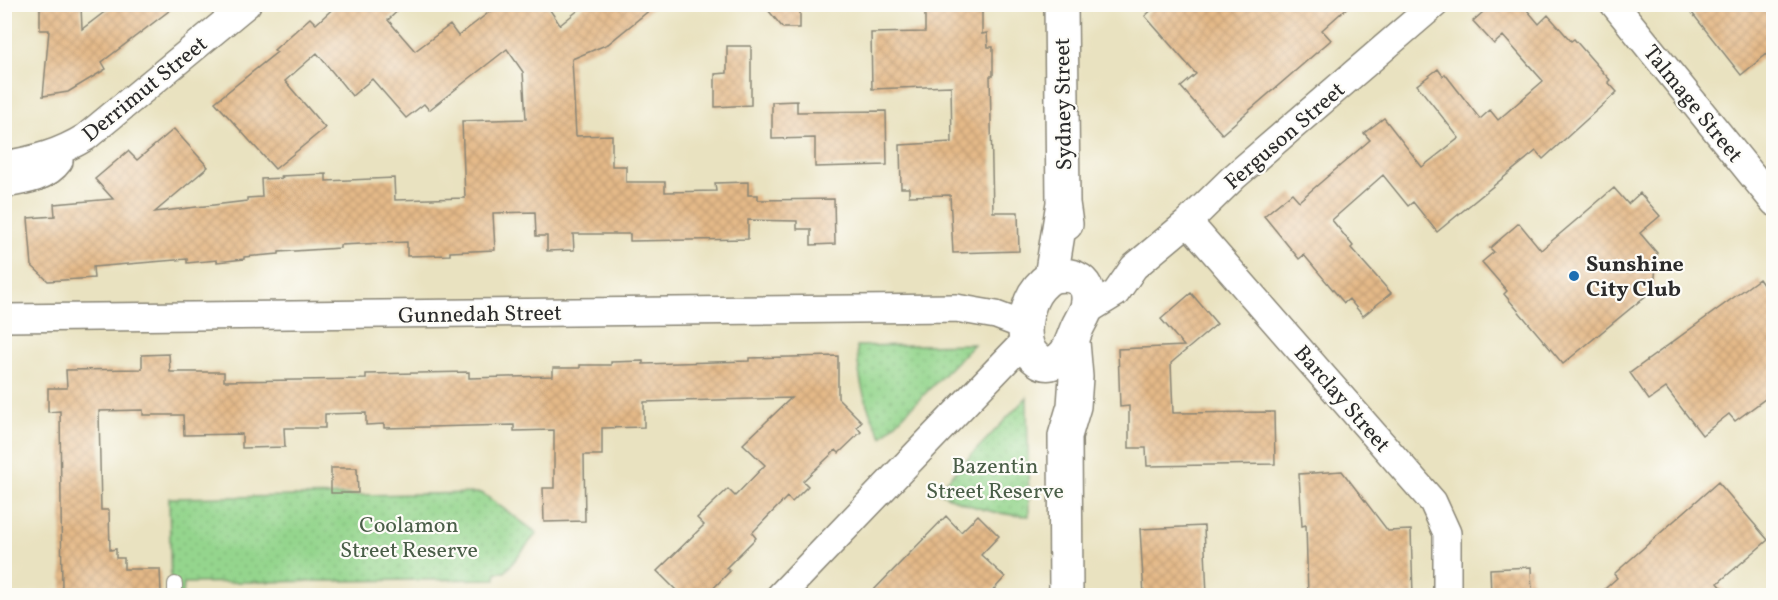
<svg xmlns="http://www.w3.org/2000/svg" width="1778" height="600" font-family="Vollkorn,serif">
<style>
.park{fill:url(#park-dots);stroke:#60805c;stroke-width:1.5}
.building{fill:url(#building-cross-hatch)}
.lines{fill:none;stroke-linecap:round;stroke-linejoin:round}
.service-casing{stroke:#8a8676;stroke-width:16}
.minor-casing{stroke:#8a8676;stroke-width:30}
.tertiary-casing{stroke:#8a8676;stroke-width:36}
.service{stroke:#fff;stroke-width:14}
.minor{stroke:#fff;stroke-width:27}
.tertiary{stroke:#fff;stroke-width:33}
.poi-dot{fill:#1f6fb2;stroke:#fdfcf7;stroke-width:2}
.labels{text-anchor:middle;stroke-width:4.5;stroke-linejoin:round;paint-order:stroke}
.street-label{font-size:22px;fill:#2b2b2b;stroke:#fdfcf7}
.poi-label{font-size:22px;font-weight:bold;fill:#2b2b2b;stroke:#fdfcf7;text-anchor:start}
.park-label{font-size:22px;fill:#4a5e48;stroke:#fdfcf7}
</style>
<defs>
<pattern id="park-dots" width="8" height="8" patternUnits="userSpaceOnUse" patternTransform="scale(1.5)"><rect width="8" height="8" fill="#94d58d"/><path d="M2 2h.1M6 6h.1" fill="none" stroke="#80b77a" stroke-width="1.8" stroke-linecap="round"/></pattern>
<pattern id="building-cross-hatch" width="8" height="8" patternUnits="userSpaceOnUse" patternTransform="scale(1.5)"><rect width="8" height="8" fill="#e4b988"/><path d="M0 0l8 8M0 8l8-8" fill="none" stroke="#c49f76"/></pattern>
</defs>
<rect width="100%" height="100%" fill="#fdfcf7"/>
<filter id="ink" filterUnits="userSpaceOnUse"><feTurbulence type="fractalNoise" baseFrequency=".0167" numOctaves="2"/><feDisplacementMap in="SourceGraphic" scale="12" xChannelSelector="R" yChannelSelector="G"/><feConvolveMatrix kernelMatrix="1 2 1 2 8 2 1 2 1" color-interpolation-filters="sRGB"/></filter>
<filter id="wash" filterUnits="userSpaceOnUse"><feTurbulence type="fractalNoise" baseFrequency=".008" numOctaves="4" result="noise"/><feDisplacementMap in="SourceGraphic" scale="24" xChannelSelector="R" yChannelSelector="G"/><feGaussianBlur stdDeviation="1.35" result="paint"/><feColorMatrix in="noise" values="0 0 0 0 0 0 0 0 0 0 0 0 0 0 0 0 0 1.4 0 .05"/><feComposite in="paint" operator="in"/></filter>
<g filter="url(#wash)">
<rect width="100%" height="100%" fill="#e9e2c0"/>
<path class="park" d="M974 344 882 437C865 408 858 380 857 346Z
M1027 397 1029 516C995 515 967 507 937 491Z
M482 493 537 533 505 572H496V579L184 583 183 595H171L169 498Z"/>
<g id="blocks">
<path class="building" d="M40 4 81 6 82 29 115 4H178L102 62 106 69 68 92 43 96 49 30H40Z
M338 4H405L388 20 415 51 450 25 458 36 500 4H546L560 25 586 4H657L608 44 572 59 576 136 612 135V166H626V182H665V192L716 191 715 183 748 182V195H758V200L834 199 835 244 811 245V229H797V221L748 220V239L630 241V234H573L574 250 547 251V236H536L535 212 493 213 495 250 450 252V255L407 256V242L340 245V248L279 252V254L244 257V259L217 262V260L187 263V259L93 267 94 278 48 281 32 266 28 218 55 216 54 204 113 199 95 179 128 151 137 160 174 129 208 167 155 212 247 201V198L262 197 261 179 283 178 281 176 326 174V181L394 178 395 200 465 198 462 121 526 119 523 72 507 49 429 110 424 104 406 118 372 79 352 96 317 53 285 81 325 128 275 169 215 102 277 52 274 50 310 18 316 24Z
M763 4H800V28H783Z
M925 4H982V34L987 33 988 47H993V76H990L993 212H1018L1019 251 953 253 950 195 909 196V188H901L900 145 952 142 951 86 872 89 871 33 925 32Z
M1158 4H1351L1322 30 1331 40 1222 134 1181 87 1196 74 1145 16Z
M1492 4H1522L1539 24 1548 15 1571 41 1574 39 1610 80 1608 82 1617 92 1543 159 1536 151 1437 232 1413 202 1408 206 1383 175 1332 220 1353 246 1351 248 1391 293 1363 316 1349 299 1344 303 1304 255 1299 259 1264 216 1292 193 1299 201 1370 140 1364 133 1384 118 1422 167 1459 138 1417 85 1438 69 1443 76 1445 74 1480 119 1490 110 1498 120 1543 81 1503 36 1494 44 1473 21Z
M1685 4H1773V49L1741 75Z
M727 46H751V105L715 107V74L727 73Z
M797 101V112L886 111 887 165 815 167V138L772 139V102Z
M1614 188 1628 204 1640 193 1660 216 1640 233 1657 253 1654 289 1563 364 1504 294 1507 291 1482 262 1494 252 1490 248 1519 223 1541 250Z
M1759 279 1773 299V393L1735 421 1729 414 1702 435 1666 388 1649 400 1630 373Z
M1191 293 1217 324 1171 363 1173 413 1274 412 1275 464 1147 466 1146 448H1129V406L1120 407 1118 349 1184 346 1161 319Z
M169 354 170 372H224V381L366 379V374L469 372V378L553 376V368H580V365H611V362L643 361V364L749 361V358L838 356V398L862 422 857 427 861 432 839 453 836 450 803 481 808 486 792 502 787 497 752 533 756 538 726 568 730 571 706 596H682L657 571 704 525 697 518 728 489 735 496 765 465 743 444 791 398 644 402V427L602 428V455H584L585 521 544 522 543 488H554V430L514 431V425L384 428V424L366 425V413L325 414V428H284L285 447 242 448V434L184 435 183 415H143V410L99 411 101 510H109L110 550 116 549V558H124V569H160L161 592 62 593 60 411 48 412V388H67L66 370 142 369V355Z
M331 468H357L358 493H331Z
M1342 471 1388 531 1411 530 1413 596H1308L1306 525 1302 526 1299 474Z
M1718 482 1768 540 1718 583 1729 596H1597L1617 578 1614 574Z
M978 515 999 536 981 555 1005 577 988 596H868L946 516 961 532Z
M1204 526 1207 596H1144L1140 529Z
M1531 567 1532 596H1491L1490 569Z"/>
</g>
</g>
<g filter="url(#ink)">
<use href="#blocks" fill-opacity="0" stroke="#8a8676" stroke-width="1.5"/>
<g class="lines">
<defs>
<path id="service" d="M175 584V596"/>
<path id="minor" d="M1614 4 1774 202
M4 165C35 160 60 153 86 137L247 4
M4 184C23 181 47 178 59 161
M1188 222 1433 502 1447 533V596
M1085 312 1116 293 1134 267 1188 222 1234 177 1435 4
M4 318 956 308 996 315 1025 326
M780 596 1025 341"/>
<path id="tertiary" d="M1061 4 1063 203 1066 224
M1051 277C1073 271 1093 281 1087 307 1085 314 1080 321 1077 328 1071 342 1068 359 1051 363 1046 364 1042 363 1038 360 1020 348 1024 319 1031 301 1035 291 1042 283 1051 277L1063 203
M1066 596 1065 436 1074 406 1076 377 1073 342"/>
</defs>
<use href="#service" class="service-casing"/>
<use href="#minor" class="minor-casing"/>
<use href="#tertiary" class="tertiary-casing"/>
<use href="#service" class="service"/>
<use href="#minor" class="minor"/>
<use href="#tertiary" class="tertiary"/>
</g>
</g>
<circle class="poi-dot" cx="1574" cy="276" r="6"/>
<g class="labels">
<g class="street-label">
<text transform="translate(144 88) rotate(-39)" y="8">Derrimut Street</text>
<text transform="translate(1694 103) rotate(51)" y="8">Talmage Street</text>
<text transform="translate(1062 104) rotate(-91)" y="8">Sydney Street</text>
<text transform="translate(1284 135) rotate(-41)" y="8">Ferguson Street</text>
<text transform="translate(480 313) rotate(-1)" y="8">Gunnedah Street</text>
<text transform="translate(1343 398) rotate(49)" y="8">Barclay Street</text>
</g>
<g class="poi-label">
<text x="1586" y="271">Sunshine<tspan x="1586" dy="25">City Club</tspan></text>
</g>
<g class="park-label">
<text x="995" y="473">Bazentin<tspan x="995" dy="25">Street Reserve</tspan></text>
<text x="409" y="532">Coolamon<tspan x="409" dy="25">Street Reserve</tspan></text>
</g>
</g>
<rect width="1778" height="600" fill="none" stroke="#fdfcf7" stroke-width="24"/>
</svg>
